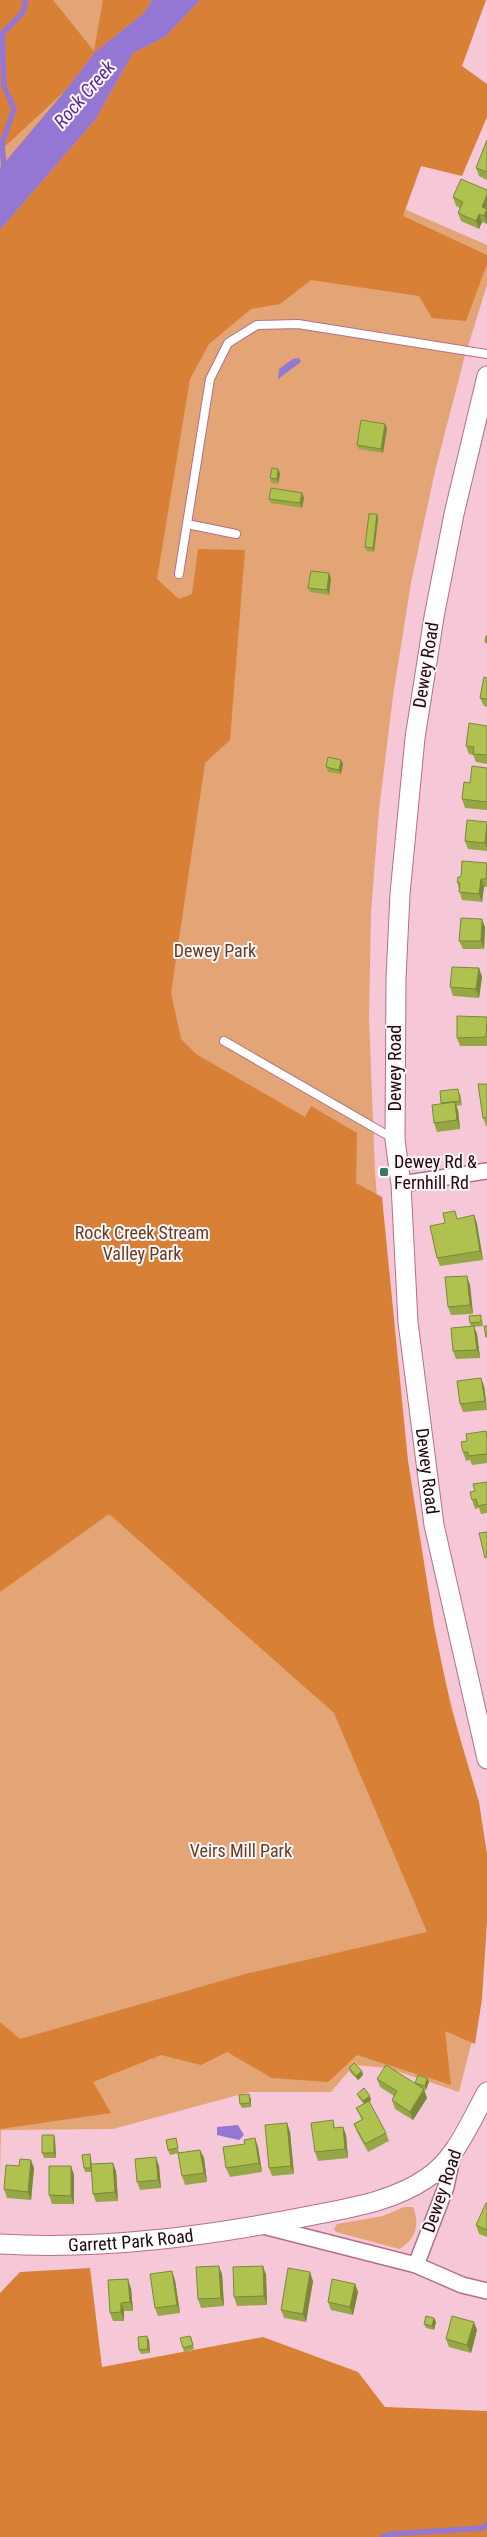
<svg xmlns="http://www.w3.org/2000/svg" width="487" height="2537" font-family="'Roboto Condensed',sans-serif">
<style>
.green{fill:#e3a476}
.forest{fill:#d88035}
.water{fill:#9476d3}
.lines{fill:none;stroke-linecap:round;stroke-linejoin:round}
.stream{stroke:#9476d3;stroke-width:5.5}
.service-casing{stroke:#b36f87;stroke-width:10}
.minor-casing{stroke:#b36f87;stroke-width:18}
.tertiary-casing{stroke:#b36f87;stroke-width:21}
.service{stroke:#fff;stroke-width:8}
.minor{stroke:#fff;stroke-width:15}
.tertiary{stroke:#fff;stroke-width:19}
.wall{fill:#96a745}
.shaded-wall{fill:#7a8838}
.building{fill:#afc250;stroke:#7a8838}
.poi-dot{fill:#36796b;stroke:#fdf5f7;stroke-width:2}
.labels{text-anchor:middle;stroke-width:4;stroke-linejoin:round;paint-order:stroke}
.street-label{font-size:18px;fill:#200711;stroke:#fdf5f7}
.park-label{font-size:18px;fill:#643e21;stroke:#fdf5f7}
.poi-label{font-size:18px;fill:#200711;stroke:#fdf5f7;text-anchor:start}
.water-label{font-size:19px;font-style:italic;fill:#592b9a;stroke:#fdf5f7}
</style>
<rect width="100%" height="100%" fill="#f6c8d7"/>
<path class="green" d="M0 0H481L393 204 487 245V285L464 359 435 471 411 583 393 696 379 810 371 913 369 1017 375 1172 389 1344 437 1648 477 1805 472 2041 459 2092 388 2068 354 2065 331 2092H249L113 2129 1 2130 0 2176Z
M404 2207H413C420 2224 416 2240 399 2249L336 2232 334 2229 337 2224 383 2216Z"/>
<path class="forest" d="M0 0H53L94 51 103 0H152L144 13 95 52 65 91 0 151Z
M200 0H486L462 66 487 84V117L462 176 421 166 403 216 487 255V264L466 321 432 318 419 296 311 280 280 304 251 309 209 344 190 379 157 579 179 599 192 594 198 549 245 550 230 740 205 763 171 993 181 1039 196 1054 305 1117 311 1106 357 1133 356 1183 382 1197 408 1461 434 1626 451 1708 479 1802 487 1854V1922L482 1999 475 2044 445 2031 451 2085 357 2055 328 2082 272 2078 227 2052 201 2065 161 2055 93 2082 111 2113 0 2129V2022L20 2039 245 1974 427 1932 334 1713 109 1514 0 1592V230L95 120 133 53 165 37Z
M90 2268 102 2367 263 2337 358 2372 385 2407 487 2411V2537H0V2293L20 2272Z"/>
<path class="water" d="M152 0H200L165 37 133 53 95 120 0 230V168L65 91 95 52 144 13Z
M299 358 301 362 278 379 279 369 293 359Z
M238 2125 244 2135 239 2140 217 2135V2127Z"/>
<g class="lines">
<path class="stream" d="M4 170 2 143 14 109 4 86 2 34 23 12 26 0
M382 2537 391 2534 483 2528 487 2524"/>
<defs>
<path id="service" d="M187 524 236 534
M179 574 210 379 228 343 257 325 298 324 487 354
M224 1041 394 1139"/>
<path id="minor" d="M401 1184 487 1171
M263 2226 416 2265 462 2285 487 2291
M416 2265 446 2187 453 2154"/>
<g id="tertiary">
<path id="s1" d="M487 376 454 514 434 617 415 738 400 894 396 978 395 1140 401 1184 408 1322 434 1525 487 1759"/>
<path id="s2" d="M0 2244C103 2250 208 2236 309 2216 349 2208 392 2202 427 2178 456 2159 470 2122 487 2092"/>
</g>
</defs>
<use href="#service" class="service-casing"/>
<use href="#minor" class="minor-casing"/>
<use href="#tertiary" class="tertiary-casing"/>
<use href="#service" class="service"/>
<use href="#minor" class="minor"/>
<use href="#tertiary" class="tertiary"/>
</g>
<path class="wall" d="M487 140V180L479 176 476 168Z
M487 190V224L482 222 479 229 461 221 458 213 460 208 456 206 453 197Z
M387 428 383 453 359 449 357 445Z
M278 469 280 474 278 484 271 483 270 478Z
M304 498 302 508 271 503 269 499Z
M377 514 378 519 374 552 367 551 365 547Z
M331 578 329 595 310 592 308 588Z
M487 678V707L484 706 480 698Z
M487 726V764L476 762 473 755 469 754 466 746Z
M341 760 343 764 341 774 328 772 326 767Z
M487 768V810L465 808 462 799 470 783Z
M487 822V851L468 849 465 841Z
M487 863V887H484L482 902 462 900 457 882 461 877Z
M485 927 484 949H463L459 941Z
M479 968 482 977 479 998 453 996 450 987Z
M487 1017V1046H460L457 1038Z
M487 1084V1126H486L483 1118Z
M460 1093 462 1105 456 1106 458 1110 460 1129 437 1132 434 1123 441 1103Z
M474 1215 477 1224 483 1260 440 1266 437 1258 445 1223 458 1219Z
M470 1285 473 1314 451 1315 448 1307Z
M482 1319 483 1326 474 1327 477 1334 480 1358 456 1359 453 1351 471 1326 470 1323Z
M484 1386 487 1410 463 1412 460 1404Z
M486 1431 487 1434V1463L472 1465 470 1460 466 1461 463 1452 467 1441Z
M487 1482V1513L481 1514 479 1508 475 1509 472 1500 475 1491Z
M349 2068 362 2071 363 2075 358 2080 350 2072Z
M377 2079 415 2084V2083L429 2082 426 2090H424L427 2098 413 2120 395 2109 392 2100 394 2096 380 2087Z
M357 2094 371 2100 369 2102 386 2133 389 2141 368 2152 357 2132 354 2124 362 2120 356 2108 364 2104 359 2098Z
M251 2099V2107L242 2108 240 2104Z
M333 2120 335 2128 343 2127 346 2135 348 2158 318 2161 315 2152Z
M287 2123 290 2132 294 2174 272 2176 269 2168Z
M54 2135 55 2140 56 2158H44L42 2153Z
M176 2138 179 2153 200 2150 204 2158 207 2182 185 2185 182 2176 179 2153 170 2155 168 2150Z
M255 2138 258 2147 262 2172 230 2177 226 2168 245 2144Z
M90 2154 91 2158 92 2164 116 2171 118 2201 96 2202 93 2194 92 2172H85L84 2168Z
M71 2166 74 2175V2204H52L49 2195Z
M159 2166 161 2188 140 2190 137 2182Z
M34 2168 31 2200 7 2198 4 2189Z
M487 2203V2237L479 2234 476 2225Z
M263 2266 266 2275 267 2305 237 2306 234 2297Z
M222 2274 224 2306 201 2308 198 2299Z
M175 2280 180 2313 158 2316 155 2308Z
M313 2281 306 2322 284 2318 281 2310Z
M355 2284 358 2292 353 2315 331 2310 328 2302Z
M131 2288 133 2311H124V2321H113L110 2313Z
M434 2318 436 2322 434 2330 426 2328 424 2324Z
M477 2330 471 2353 449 2347 446 2339Z
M191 2336 194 2349 184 2352 183 2348Z
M149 2340 150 2353 141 2354 139 2350Z"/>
<path class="shaded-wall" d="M487 195V224L484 216 482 207Z
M479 214 482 222 479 229 476 221Z
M385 424 387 428 383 453 381 449Z
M278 469 280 474 278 484 277 479Z
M302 493 304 498 302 508 300 503Z
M377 514 378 519 374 552 373 548Z
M329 573 331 578 329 595 327 590Z
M341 760 343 764 341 774 339 770Z
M487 825V848L485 843Z
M481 879 484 887 482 902 479 894Z
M482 919 485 927 484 949 481 941Z
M479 968 482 977 479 998 476 989Z
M455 1102 458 1110 460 1129 457 1120Z
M474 1215 477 1224 483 1260 480 1251Z
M467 1276 470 1285 473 1314 470 1305Z
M474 1326 477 1334 480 1358 477 1350Z
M481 1378 484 1386 487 1408 485 1401Z
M362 2071 363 2075 358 2080 356 2076Z
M427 2078 429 2082 426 2090 425 2086Z
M424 2089 427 2098 413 2120 410 2112Z
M249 2094 251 2099V2107L250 2103Z
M370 2096 371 2100 365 2105 363 2101Z
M287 2123 290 2132 294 2174 291 2166Z
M343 2127 346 2135 348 2158 345 2149Z
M54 2135 55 2140 56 2158 54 2153Z
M255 2138 258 2147 262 2172 259 2163Z
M200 2150 204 2158 207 2182 204 2173Z
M156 2157 159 2166 161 2188 158 2180Z
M31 2160 34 2168 31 2200 28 2192Z
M113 2163 116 2171 118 2201 115 2192Z
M71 2166 74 2175V2204L71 2196Z
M219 2266 222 2274 224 2306 221 2298Z
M263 2266 266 2275 267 2305 264 2296Z
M172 2271 175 2280 180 2313 177 2305Z
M310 2272 313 2281 306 2322 303 2314Z
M128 2279 131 2288 133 2311 130 2302Z
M355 2284 358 2292 353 2315 350 2307Z
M121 2303 124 2311V2321L121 2312Z
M434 2318 436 2322 434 2330 432 2326Z
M474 2322 477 2330 471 2353 467 2345Z
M147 2336 149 2340 150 2353 148 2349Z"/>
<path class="building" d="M487 140V172L476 168Z
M461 179 487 190V195L482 207 487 209 484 216 479 214 476 221 458 213 463 202 453 197Z
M361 420 385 424 381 449 357 445Z
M272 468 278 469 277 479 270 478Z
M271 488 302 493 300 503 269 499Z
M369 514H377L373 548 365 547Z
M311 571 329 573 327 590 308 588Z
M486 636H487V643L485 642Z
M484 677 487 678V699L480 698Z
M469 723 487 726V755L473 754 474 747 466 746Z
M328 757 341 760 339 770 326 767Z
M472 766 487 768V802L462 799 464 782 470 783Z
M467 820 487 822 485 843 465 841Z
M462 861 487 863 486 879H481L479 894 459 892 460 883 457 882 458 877H461Z
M461 918 482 919 481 941H459Z
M452 967 479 968 476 989 450 987Z
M457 1016 487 1017 486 1037 457 1038Z
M478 1084H487V1117L483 1118Z
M458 1089 460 1101 441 1103 440 1091Z
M455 1102 457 1120 434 1123 432 1105Z
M455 1211 457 1219 474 1215 480 1251 437 1258 430 1226 445 1223 443 1213Z
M467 1276 470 1305 448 1307 445 1277Z
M481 1315V1322L470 1323 469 1316Z
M474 1326 477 1350 453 1351 451 1328Z
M484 1326H487V1337H486Z
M481 1378 485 1401 460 1404 457 1381Z
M486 1431 487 1438V1454L468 1456V1452H463L461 1442 467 1441 466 1434Z
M487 1482V1504L478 1506 476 1499 472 1500 470 1492 475 1491 473 1484Z
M487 1532V1557L485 1558 479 1533Z
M354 2063 362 2071 356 2076 349 2068Z
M386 2065 424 2089 410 2112 392 2100 397 2091 377 2079Z
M418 2075 427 2078 425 2086 415 2083Z
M364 2088 370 2096 363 2101 357 2094Z
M249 2094 250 2103 240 2104 239 2095Z
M369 2101 386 2133 365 2144 354 2124 363 2119 356 2108Z
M333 2120 334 2128 343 2127 345 2149 315 2152 311 2123Z
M287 2123 291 2166 269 2168 265 2125Z
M42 2135H54V2153H42Z
M176 2138 178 2148 168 2150 166 2140Z
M255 2138 259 2163 226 2168 223 2147 245 2144 244 2140Z
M200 2150 204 2173 182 2176 178 2153Z
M90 2154 91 2168H84L82 2155Z
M156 2157 158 2180 137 2182 135 2159Z
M20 2159 31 2160 28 2192 4 2189 6 2165 19 2166Z
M113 2163 115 2192 93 2194 91 2164Z
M49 2166H71V2196L49 2195Z
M486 2203H487V2230L476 2225Z
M219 2266 221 2298 198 2299 196 2267Z
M263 2266 264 2296 234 2297 233 2267Z
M288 2268 310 2272 303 2314 281 2310Z
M172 2271 177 2305 155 2308 150 2274Z
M128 2279 130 2302 121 2303V2312L110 2313 108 2280Z
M332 2279 355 2284 350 2307 328 2302Z
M426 2316 434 2318 432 2326 424 2324Z
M452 2316 474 2322 467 2345 446 2339Z
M147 2336 148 2349 139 2350 138 2337Z
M190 2336 193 2345 183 2348 180 2338Z"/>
<rect class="poi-dot" x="379" y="1167" width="10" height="10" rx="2.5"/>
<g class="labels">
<g class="street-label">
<text transform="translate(426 665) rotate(-81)" y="6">Dewey Road</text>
<text transform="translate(395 1068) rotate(-90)" y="6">Dewey Road</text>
<text dy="6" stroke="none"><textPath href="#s1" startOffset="1105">Dewey Road</textPath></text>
<text transform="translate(442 2191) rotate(-71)" y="6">Dewey Road</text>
<text dy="6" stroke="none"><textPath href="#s2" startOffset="131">Garrett Park Road</textPath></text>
</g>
<g class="park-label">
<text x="215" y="957">Dewey Park</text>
<text x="142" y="1239">Rock Creek Stream<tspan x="142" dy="21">Valley Park</tspan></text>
<text x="241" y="1857">Veirs Mill Park</text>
</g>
<g class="poi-label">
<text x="394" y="1168">Dewey Rd &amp;<tspan x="394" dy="21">Fernhill Rd</tspan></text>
</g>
<g class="water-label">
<text transform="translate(84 94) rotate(-49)" y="7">Rock Creek</text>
</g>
</g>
</svg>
